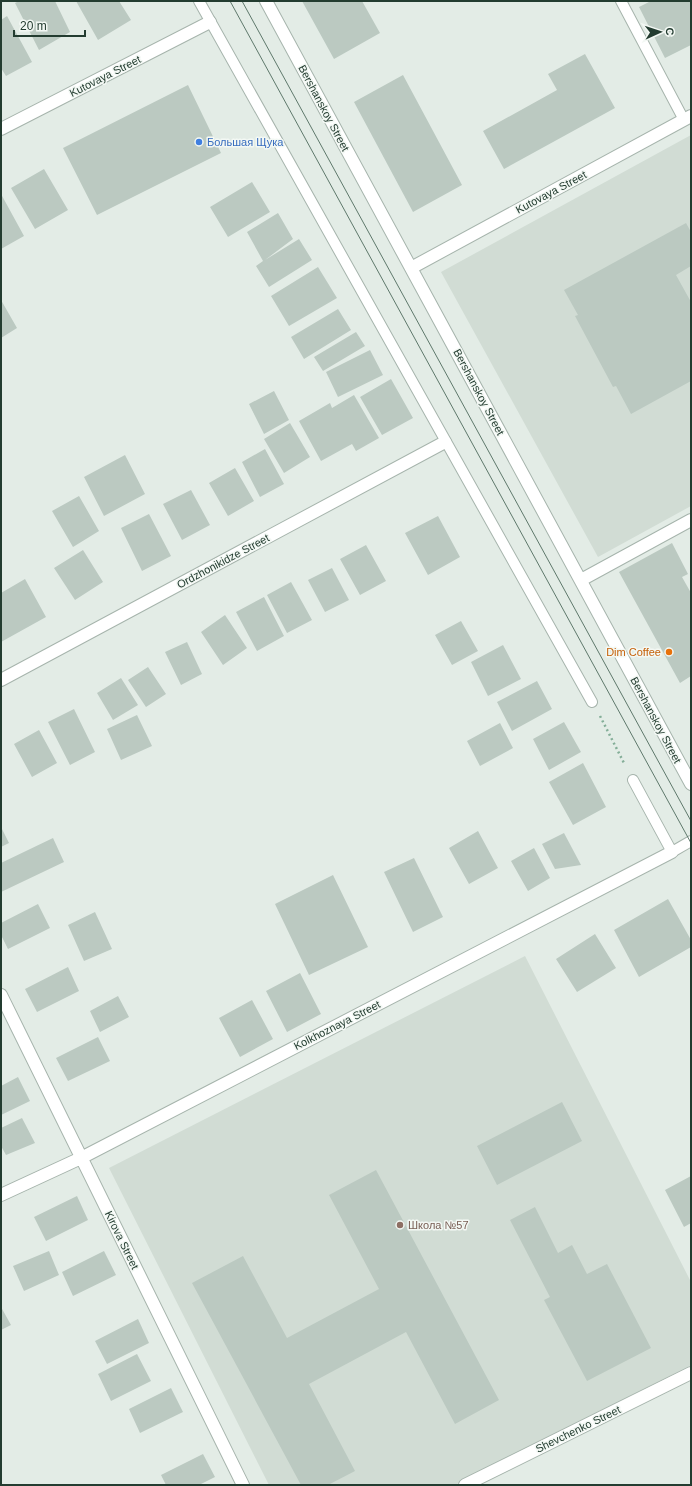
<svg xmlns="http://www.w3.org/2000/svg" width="692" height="1486" font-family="Helvetica,sans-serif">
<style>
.built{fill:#d1dcd4}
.building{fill:#bbc9c1}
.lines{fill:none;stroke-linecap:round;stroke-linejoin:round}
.service-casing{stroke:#a6b4ac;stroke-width:12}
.minor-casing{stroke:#a6b4ac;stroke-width:14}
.path{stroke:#84ae98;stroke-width:2.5;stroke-dasharray:2 3;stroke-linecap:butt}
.service{stroke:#fff;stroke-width:10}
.minor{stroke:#fff;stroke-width:12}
.tram{stroke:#5e786b;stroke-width:1}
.shop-dot{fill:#3f7fe0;stroke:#f3f8f4;stroke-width:1.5}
.food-dot{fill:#e8710a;stroke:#f3f8f4;stroke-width:1.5}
.education-dot{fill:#8d6e63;stroke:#f3f8f4;stroke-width:1.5}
.labels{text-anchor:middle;stroke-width:3;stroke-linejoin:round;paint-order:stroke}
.street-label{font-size:11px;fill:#233c30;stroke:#f3f8f4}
.shop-label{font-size:11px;fill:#366cbe;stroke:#f3f8f4;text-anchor:start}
.food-label{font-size:11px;fill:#c56008;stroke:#f3f8f4;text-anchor:end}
.education-label{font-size:11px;fill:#785e54;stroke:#f3f8f4;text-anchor:start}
</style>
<rect width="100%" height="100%" fill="#e3ece6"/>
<path class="built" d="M691 135V506L598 557 441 272Z
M525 956 691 1282V1365L455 1485H269L109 1168Z"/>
<path class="building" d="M19 1H55L70 32 39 50 15 3Z
M76 1H119L131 20 98 40Z
M302 1H362L380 33 334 59Z
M651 1H691V45L665 58 639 7Z
M7 16 32 62 6 76 1 68V20Z
M585 54 615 108 504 169 483 131 557 90 548 74Z
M403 75 462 185 413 212 354 102Z
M188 85 221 153 97 215 63 148Z
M44 169 68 210 35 229 11 188Z
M252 182 270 212 228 237 210 207Z
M1 194 24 236 1 249Z
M278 213 293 239 265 260 299 239 312 260 269 287 256 266 263 261 247 232Z
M686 223 691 232V266L676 275 691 302V381L631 414 616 386 613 387 575 316 578 315 564 290Z
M318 267 337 298 289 326 271 296Z
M1 300 17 328 1 338Z
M338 309 351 330 304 359 291 337Z
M356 332 365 346 323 371 314 357Z
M370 350 383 375 338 397 326 372Z
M391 379 413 418 382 435 360 397Z
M274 391 289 420 264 434 249 404Z
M354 395 379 438 356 451 352 444 321 461 299 421 330 403 332 408Z
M290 423 310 457 284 473 264 439Z
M265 449 284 484 260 497 242 462Z
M125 455 145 494 104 516 84 477Z
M235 468 254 501 228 516 209 483Z
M191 490 210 525 182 540 163 504Z
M79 496 99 531 73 547 52 511Z
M149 514 171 556 142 571 121 528Z
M438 516 460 557 428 575 405 533Z
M672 543 688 574 682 577 691 593V676L680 683 619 572Z
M366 545 386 581 360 595 340 559Z
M83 550 103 582 75 600 54 568Z
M332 568 349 600 325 612 308 580Z
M25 579 46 617 1 642V593Z
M291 582 312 620 287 633 267 595Z
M264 597 284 636 257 651 236 612Z
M225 615 247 648 223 665 201 632Z
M461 621 478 651 452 665 435 635Z
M187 642 202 674 181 685 165 652Z
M503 645 521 679 488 696 471 662Z
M148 667 166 694 146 707 128 680Z
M121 678 138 705 113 720 97 693Z
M537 681 552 709 512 731 497 702Z
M74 709 95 752 70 765 48 722Z
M137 715 152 746 121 760 107 729Z
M564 722 581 752 549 770 533 739Z
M500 723 513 748 480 766 467 741Z
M39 730 57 763 32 777 14 744Z
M583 763 606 807 573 825 549 782Z
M1 827 9 843 1 847Z
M478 831 498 868 469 884 449 848Z
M564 833 581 865 555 869 542 844Z
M53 838 64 862 1 892V863Z
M534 848 550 878 528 891 511 861Z
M414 858 443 917 413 932 384 872Z
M333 875 368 947 309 975 275 904Z
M668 899 691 940V947L639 977 614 930Z
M38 904 50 928 8 949 1 935V923Z
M95 912 112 949 84 961 68 925Z
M595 934 616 968 577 992 556 959Z
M68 967 79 991 37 1012 25 989Z
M300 973 321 1014 287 1032 266 991Z
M118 996 129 1017 100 1032 90 1011Z
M252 1000 273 1039 240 1057 219 1018Z
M98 1037 110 1061 68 1081 56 1058Z
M18 1077 30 1101 1 1115V1086Z
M562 1102 582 1141 497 1185 477 1146Z
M22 1118 35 1143 6 1155 1 1146V1128Z
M376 1170 499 1400 455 1424 406 1332 309 1384 355 1471 328 1485H301L192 1283 243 1256 287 1338 379 1289 329 1195Z
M691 1176V1223L684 1227 665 1190Z
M77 1196 88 1220 46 1241 34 1217Z
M535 1207 558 1253 572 1245 587 1274 607 1264 651 1348 587 1381 544 1300 550 1297 510 1220Z
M49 1251 59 1275 24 1291 13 1266Z
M104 1251 116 1275 73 1296 62 1272Z
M1 1307 11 1325 1 1330Z
M138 1319 149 1343 107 1364 95 1341Z
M137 1354 151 1381 111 1401 98 1374Z
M171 1388 183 1412 140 1433 129 1409Z
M203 1454 215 1477 199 1485H166L161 1475Z"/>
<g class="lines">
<defs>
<path id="service" d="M199 1 592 702
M621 1 684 120
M633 780 672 852 691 841"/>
<path id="minor" d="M266 1 691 784
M1 129 210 22
M411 268 691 116
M581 580 691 520
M1 680 445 442
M1 995 243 1485
M1 1195 81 1158 672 852
M465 1485 691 1373"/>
</defs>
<use href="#service" class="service-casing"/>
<use href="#minor" class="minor-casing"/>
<path class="path" d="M600 716 625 765"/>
<use href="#service" class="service"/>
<use href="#minor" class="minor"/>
<path class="tram" d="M230 1 691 843
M242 1 691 821"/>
</g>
<circle class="shop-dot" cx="199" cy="142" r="4"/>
<circle class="food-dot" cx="669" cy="652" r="4"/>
<circle class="education-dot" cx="400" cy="1225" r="4"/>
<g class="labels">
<g class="street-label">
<text transform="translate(105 76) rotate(-27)" y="4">Kutovaya Street</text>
<text transform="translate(324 108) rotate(62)" y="4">Bershanskoy Street</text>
<text transform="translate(551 192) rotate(-28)" y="4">Kutovaya Street</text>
<text transform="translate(479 392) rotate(62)" y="4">Bershanskoy Street</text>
<text transform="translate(223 561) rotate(-28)" y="4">Ordzhonikidze Street</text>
<text transform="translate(656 720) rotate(62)" y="4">Bershanskoy Street</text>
<text transform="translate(337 1025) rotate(-27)" y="4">Kolkhoznaya Street</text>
<text transform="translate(122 1240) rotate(64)" y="4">Kirova Street</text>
<text transform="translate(578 1429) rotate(-26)" y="4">Shevchenko Street</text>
</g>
<g class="shop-label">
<text x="207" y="146">Большая Щука</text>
</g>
<g class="food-label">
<text x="661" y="656">Dim Coffee</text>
</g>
<g class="education-label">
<text x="408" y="1229">Школа №57</text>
</g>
</g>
<rect width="692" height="1486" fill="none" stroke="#233c30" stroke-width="4"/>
<g transform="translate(660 32) rotate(87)" stroke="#f3f8f4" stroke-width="3" paint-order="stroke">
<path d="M0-3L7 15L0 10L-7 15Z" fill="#233c30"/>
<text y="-6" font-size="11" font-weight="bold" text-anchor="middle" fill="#233c30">С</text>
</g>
<path d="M14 30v6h71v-6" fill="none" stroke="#233c30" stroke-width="2"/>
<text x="20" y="30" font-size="12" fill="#233c30" stroke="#f3f8f4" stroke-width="3" paint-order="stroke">20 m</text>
</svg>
